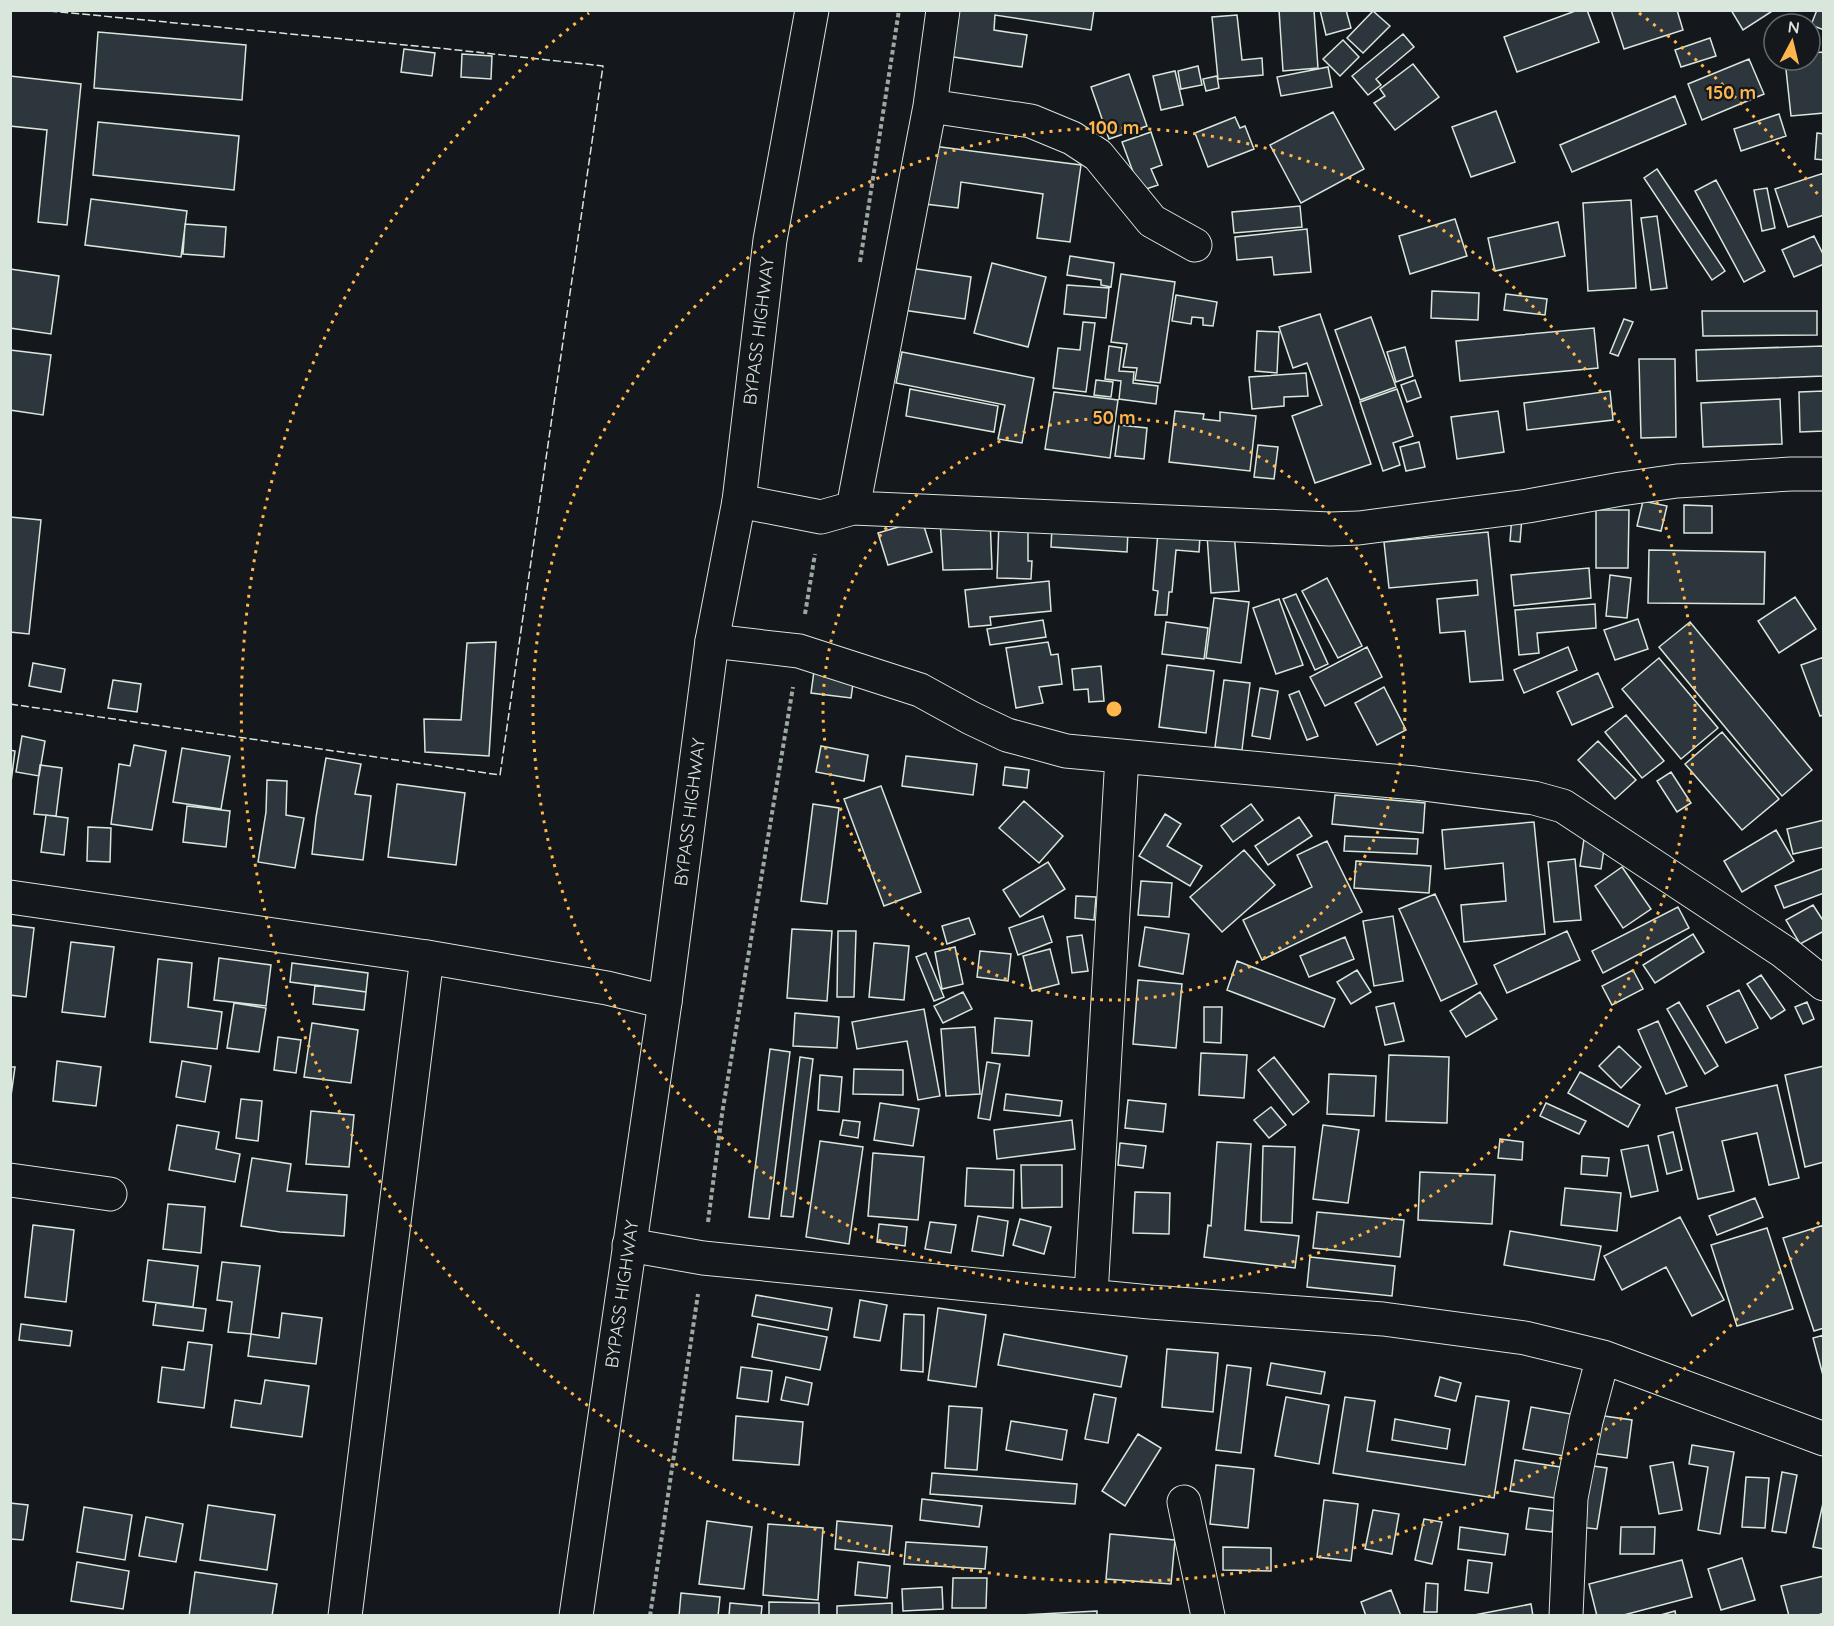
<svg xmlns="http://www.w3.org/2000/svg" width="1834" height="1626" font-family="Quicksand,sans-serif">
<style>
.building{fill:#2c363c;stroke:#d8e6dc;stroke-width:1.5}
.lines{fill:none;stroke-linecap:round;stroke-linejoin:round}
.minor-casing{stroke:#d8e6dc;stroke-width:35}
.tertiary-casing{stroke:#d8e6dc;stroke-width:35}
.primary-casing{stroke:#d8e6dc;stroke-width:35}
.path{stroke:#9da8a2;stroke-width:4;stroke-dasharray:4.5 3;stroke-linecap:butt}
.minor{stroke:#14181c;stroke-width:33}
.tertiary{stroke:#14181c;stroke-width:33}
.primary{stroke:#14181c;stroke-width:33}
.fence{stroke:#d8e6dc;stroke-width:1.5;stroke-dasharray:8 3;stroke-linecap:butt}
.ring{fill:none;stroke:#ffb74d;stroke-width:3;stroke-dasharray:3 6}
.labels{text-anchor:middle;stroke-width:4.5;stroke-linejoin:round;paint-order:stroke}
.street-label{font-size:18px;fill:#d8e6dc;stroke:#14181c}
.centre{fill:#ffb74d;stroke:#14181c;stroke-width:3}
.ring-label{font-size:18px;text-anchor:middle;font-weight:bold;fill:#ffb74d;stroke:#14181c;stroke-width:4.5;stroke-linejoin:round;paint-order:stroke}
</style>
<rect width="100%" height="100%" fill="#14181c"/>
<path class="building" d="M947 10H1094L1091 30 995 15 994 30 1027 35 1022 67 940 55Z
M1279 10H1314L1318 68 1283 71Z
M1320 10H1346L1351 28 1326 35Z
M1578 10H1587L1599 42 1517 72 1504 37Z
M1611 10H1677L1683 30 1624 49Z
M1731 10H1774L1743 30Z
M1817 10H1824V30L1811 25Z
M1373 11 1390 26 1363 53 1347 38Z
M1237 15 1242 60 1262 58 1263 75 1218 79 1212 17Z
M98 32 246 45 242 100 94 88Z
M1403 34 1414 47 1376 79 1381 85 1368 95 1352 76Z
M1710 38 1716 56 1681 67 1675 50Z
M1343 40 1359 57 1340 76 1323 59Z
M404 49 435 53 432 76 401 72Z
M1824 52V113L1791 116 1785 60H1810V53Z
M462 54 492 56 491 79 461 77Z
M1749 59 1764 94 1702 120 1688 84Z
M1413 64 1439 97 1395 130 1374 103 1385 96 1380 89Z
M1198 66 1202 85 1181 89 1178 71Z
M1328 67 1332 87 1281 96 1277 77Z
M1175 71 1183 105 1161 110 1153 76Z
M1129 74 1147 126 1109 139 1091 87Z
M10 76 81 84 67 225 38 222 47 130 10 126Z
M1217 76 1219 88 1206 91 1203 79Z
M1675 96 1686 124 1572 172 1560 145Z
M1496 111 1515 162 1471 177 1452 127Z
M1333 112 1364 169 1301 203 1270 145Z
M1779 114 1786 136 1741 151 1734 129Z
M1235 117 1240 128 1245 126 1254 149 1208 167 1195 133Z
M98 122 239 136 234 190 93 175Z
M1151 132 1162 165 1151 169 1158 185 1140 191 1122 142Z
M1817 133 1824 134V160L1815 159Z
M933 146 1081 165 1070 242 1037 238 1043 194 961 182 958 208 925 204Z
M1657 169 1725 271 1712 280 1644 178Z
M1824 173V215L1788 227 1775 189Z
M1716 180 1765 271 1744 282 1695 191Z
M1767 188 1775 228 1762 231 1754 190Z
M91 199 187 211 181 257 85 245Z
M1631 200 1636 288 1588 291 1583 203Z
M1300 206 1302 227 1234 233 1232 212Z
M1657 216 1667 288 1651 290 1641 218Z
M1455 219 1467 256 1410 274 1399 236Z
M1558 222 1565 256 1495 271 1488 238Z
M185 224 226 227 224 257 183 254Z
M1307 229 1311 272 1274 275 1272 257 1237 260 1235 237Z
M1814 236 1824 256V264L1794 277 1782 250Z
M1070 256 1114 263 1111 287 1101 285V280L1067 275Z
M992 263 1046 277 1028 347 974 333Z
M903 267 971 277 965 319 896 309Z
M10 269 59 276 51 334 10 328Z
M1121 274 1175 282 1160 383 1135 380 1137 368 1123 367 1127 344 1111 342Z
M1067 285 1109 288 1106 318 1064 314Z
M1432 291 1479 293 1478 320 1431 318Z
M1506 294 1547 299 1545 315 1504 310Z
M1176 295 1217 302 1213 326 1203 325V318L1192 317 1191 324 1172 321Z
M1702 311H1817V335L1703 336Z
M1320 314 1371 464 1315 483 1292 416 1322 405 1307 363 1293 368 1279 327Z
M1371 317 1396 387 1360 400 1335 330Z
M1624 319 1633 322 1618 356 1610 353Z
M1083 322 1095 323 1086 392 1053 388 1058 348 1080 350Z
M1594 328 1598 368 1460 381 1456 341Z
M1257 331 1279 332 1277 373 1255 371Z
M1109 346 1122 348 1119 371 1134 372 1133 383 1158 386 1156 404 1119 399 1121 381 1105 379Z
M1824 346V376L1697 381 1696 350Z
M1405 347 1413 376 1396 382 1387 352Z
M10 350 51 355 43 415 10 410Z
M902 352 1034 378 1022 443 998 439 1005 405 896 383Z
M1639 359H1675L1676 437 1641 438Z
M1306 373 1308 396 1284 397V406L1252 409 1249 377Z
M1096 380 1113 382 1111 397 1094 395Z
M1415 380 1421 397 1407 402 1401 385Z
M910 389 998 406 994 432 906 416Z
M1397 389 1413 436 1393 443 1400 465 1383 471 1360 402Z
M1610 391 1613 420 1527 430 1524 403Z
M1824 391V431L1800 432 1799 392Z
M1054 392 1118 400 1110 458 1045 449Z
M1780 399 1782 444 1703 447 1701 403Z
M1175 411 1204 414 1203 419 1220 421V412L1256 416 1250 471 1169 462Z
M1498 411 1504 452 1457 459 1451 417Z
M1119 425 1147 428 1144 459 1115 456Z
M1419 442 1425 467 1406 471 1400 447Z
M1258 445 1278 447 1274 479 1254 477Z
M1643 501 1667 506 1661 531 1637 526Z
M1684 505 1712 506V533H1684Z
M1596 510H1629L1628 568H1596Z
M1512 516 1522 517 1520 542 1510 541Z
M10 517 41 520 29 634 10 632Z
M990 517 992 569 943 570 940 518Z
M922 520 932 552 888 565 878 533Z
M999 521 1028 522V561H1032L1031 579 997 578Z
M1052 527 1128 531 1127 552 1051 547Z
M1158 532 1200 536 1199 552 1176 550 1172 592H1169L1167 615H1155L1158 591 1153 590Z
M1488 532 1503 680 1470 682 1465 631 1440 633 1437 599 1478 595 1477 580 1389 588 1384 542Z
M1234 533 1239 591 1211 593 1207 535Z
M1649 550 1765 552 1764 604 1648 603Z
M1589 568 1591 598 1514 606 1511 575Z
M1610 575 1631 578 1627 618 1606 616Z
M1327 578 1362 646 1338 658 1302 591Z
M1049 581 1051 611 990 617 991 625 969 627 965 590Z
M1296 594 1328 664 1315 670 1283 599Z
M1795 597 1816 629 1779 653 1758 621Z
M1214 598 1249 602 1241 663 1206 658Z
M1279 599 1303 665 1276 674 1253 608Z
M1595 604 1596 628 1537 633 1539 653 1519 655 1515 610Z
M1638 619 1648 649 1615 660 1604 630Z
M1043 620 1046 637 990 645 987 629Z
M1166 622 1208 628 1204 659 1162 654Z
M1690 622 1812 770 1782 796 1659 647Z
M496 642 489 756 425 752 424 719 461 720 467 643Z
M1048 642 1051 655 1058 654 1062 684 1039 687 1043 703 1016 708 1006 648Z
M1367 647 1382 677 1325 706 1310 677Z
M1568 647 1577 670 1524 693 1514 670Z
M1824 657V715L1820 716 1801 665Z
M1659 658 1718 728 1681 759 1622 689Z
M33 663 65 669 61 692 29 686Z
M815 664 855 669 851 698 811 693Z
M1167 665 1214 671 1206 733 1159 727Z
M1101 666 1104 701 1089 702 1088 689 1074 690 1072 669Z
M1598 673 1613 707 1572 725 1557 692Z
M113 680 141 684 137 712 108 708Z
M1224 680 1250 683 1242 750 1215 747Z
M1384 687 1406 730 1377 745 1355 703Z
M1260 688 1278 691 1270 739 1252 736Z
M1299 691 1318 736 1307 740 1289 695Z
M1626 715 1664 761 1642 778 1605 732Z
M1722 732 1779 799 1742 830 1685 764Z
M22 736 45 741 39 776 16 772Z
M1598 741 1636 780 1615 799 1578 760Z
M134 745 166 751 152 830 111 824 119 764 130 766Z
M821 746 868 755 864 781 816 772Z
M182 748 230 756 221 809 173 802Z
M10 750 15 751 10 790Z
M906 756 977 764 973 795 902 786Z
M326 758 361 764 355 794 371 796 363 860 312 854 316 817Z
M40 765 62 768 56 816 34 814Z
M1005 767 1029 770 1027 788 1003 785Z
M1671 772 1691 803 1677 812 1657 781Z
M267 780 287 781 286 815 304 818 295 868 258 862 266 812Z
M397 784 465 793 456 865 388 857Z
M881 786 921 892 884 906 844 799Z
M1335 795 1425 803 1423 833 1332 824Z
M1024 801 1063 836 1039 863 999 828Z
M813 804 839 808 827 904 801 901Z
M1251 804 1263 820 1233 842 1221 826Z
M187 806 230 811 226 847 183 842Z
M1165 814 1181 824 1167 846 1202 866 1190 886 1139 856Z
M46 815 68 818 64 855 41 852Z
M1299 817 1312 836 1268 865 1255 846Z
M1824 820V847L1793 854 1787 829Z
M1534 822 1545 934 1464 942 1461 905 1506 901 1503 863 1445 869 1442 830Z
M88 827 111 828 110 862 87 861Z
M1776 830 1794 861 1742 892 1724 861Z
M1345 836 1418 839 1417 854 1344 851Z
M1584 839 1605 843 1601 869 1580 866Z
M1327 841 1362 912 1262 960 1243 920 1312 887 1297 855Z
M1244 850 1275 885 1222 932 1190 897Z
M1575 859 1581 920 1554 922 1548 862Z
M1356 861 1431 866 1429 893 1354 888Z
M1048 862 1065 889 1020 917 1003 890Z
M1622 867 1651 909 1623 928 1595 886Z
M1824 868V893L1784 908 1775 886Z
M1141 881 1172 883 1169 917 1138 915Z
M1435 894 1477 984 1441 1001 1399 909Z
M1076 896 1096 897 1094 920 1075 918Z
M1813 905 1824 922V931L1800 944 1786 920Z
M1678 907 1689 928 1603 973 1592 951Z
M1043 916 1052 942 1018 955 1009 928Z
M1393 916 1403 981 1374 986 1363 921Z
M969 918 975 934 947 944 942 926Z
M10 925 34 928 26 997 10 995Z
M1145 927 1189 934 1183 974 1139 966Z
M792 929 832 931 827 1001 787 998Z
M838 931H856L854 997H837Z
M1567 931 1580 960 1507 993 1494 965Z
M1693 934 1704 952 1655 983 1643 965Z
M1082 935 1088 971 1072 973 1067 937Z
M1345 937 1354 959 1309 977 1300 956Z
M71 942 114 947 105 1017 62 1012Z
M874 943 909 946 904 1000 869 997Z
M955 947 963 984 942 989 935 952Z
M1050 949 1059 984 1032 991 1023 956Z
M980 951 1011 954 1008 981 977 977Z
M926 953 944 997 934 1001 916 957Z
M219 958 271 965 266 1006 214 1000Z
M158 959 192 963 188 1007 222 1012 217 1049 150 1042Z
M1237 961 1335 999 1324 1027 1227 990Z
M292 963 368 973 366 992 290 982Z
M1357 970 1371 992 1351 1004 1337 982Z
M1633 970 1643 989 1612 1005 1602 986Z
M1761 975 1785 1010 1771 1019 1747 984Z
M1138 980 1182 984 1176 1048 1133 1044Z
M315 985 366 992 364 1010 313 1004Z
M1739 990 1758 1028 1726 1043 1707 1006Z
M963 992 972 1009 943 1023 934 1006Z
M1480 992 1497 1019 1466 1037 1450 1011Z
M1679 1002 1718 1066 1705 1074 1667 1009Z
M1807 1002 1814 1019 1803 1024 1795 1007Z
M234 1003 266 1008 259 1052 227 1048Z
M1394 1003 1404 1041 1385 1045 1376 1007Z
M1204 1007H1222L1221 1043 1204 1042Z
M924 1009 940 1096 918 1100 907 1041 857 1049 852 1022Z
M795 1013 839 1017 837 1048 793 1046Z
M995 1018 1032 1021 1029 1056 992 1053Z
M1658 1021 1687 1086 1666 1094 1638 1030Z
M312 1023 358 1030 351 1083 304 1077Z
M975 1027 980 1094 946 1096 941 1029Z
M278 1037 301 1040 296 1073 274 1070Z
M1619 1046 1641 1067 1621 1088 1599 1066Z
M770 1049 790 1052 769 1219 749 1217Z
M1201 1053 1247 1055 1244 1098 1199 1095Z
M1389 1055 1449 1057 1447 1123 1386 1121Z
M800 1057 813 1059 793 1217 781 1216Z
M1274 1057 1309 1102 1293 1115 1258 1070Z
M57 1061 101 1067 96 1106 53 1101Z
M182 1061 211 1066 205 1102 176 1097Z
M987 1062 1000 1064 990 1120 978 1118Z
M1824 1066V1162L1805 1167 1785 1075Z
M10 1067H15L10 1103Z
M854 1069 903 1070V1095L853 1094Z
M1580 1072 1640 1105 1628 1127 1568 1093Z
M1329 1074 1376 1076 1374 1116 1327 1114Z
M820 1075 842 1077 839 1112 818 1110Z
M1777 1085 1799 1178 1769 1185 1757 1133 1722 1141 1734 1191 1698 1199 1676 1108Z
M1006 1094 1062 1101 1060 1116 1004 1110Z
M241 1099 262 1101 258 1141 236 1138Z
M1128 1100 1166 1104 1163 1132 1125 1128Z
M880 1103 919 1109 913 1146 874 1140Z
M1546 1103 1586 1121 1579 1134 1540 1116Z
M1271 1107 1286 1125 1269 1138 1254 1120Z
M311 1111 354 1115 349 1167 306 1164Z
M843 1120 860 1122 858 1138 840 1135Z
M1072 1120 1075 1149 997 1159 994 1130Z
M177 1125 219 1132 216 1149 240 1154 235 1182 169 1170Z
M1323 1125 1359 1130 1348 1203 1313 1199Z
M1673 1132 1682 1170 1667 1174 1658 1136Z
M1500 1139 1523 1142 1522 1160 1498 1158Z
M820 1141 863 1147 849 1244 806 1237Z
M1217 1142 1251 1144 1245 1230 1299 1236 1295 1268 1204 1257 1208 1225 1211 1226Z
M1120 1143 1146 1146 1143 1168 1118 1165Z
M1648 1145 1658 1191 1631 1197 1621 1150Z
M1263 1146 1295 1147 1292 1223 1261 1222Z
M873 1153 924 1157 918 1220 868 1216Z
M1582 1156 1609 1158 1607 1176 1581 1174Z
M252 1158 291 1164 287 1191 347 1195 344 1236 280 1232 241 1226Z
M1021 1165H1062V1207L1022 1208Z
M967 1168 1014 1170 1013 1208 965 1206Z
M1420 1172 1495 1175 1492 1224 1418 1220Z
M1565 1188 1621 1193 1617 1231 1561 1225Z
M1135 1192 1170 1193 1169 1234 1133 1233Z
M1755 1198 1763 1217 1717 1235 1709 1216Z
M168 1204 205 1207 201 1253 163 1249Z
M1317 1212 1404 1220 1400 1257 1313 1248Z
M978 1216 1008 1221 1003 1256 972 1251Z
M1680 1217 1724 1300 1692 1316 1666 1267 1622 1290 1604 1256Z
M1020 1219 1051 1227 1044 1254 1013 1245Z
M930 1222 956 1225 951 1253 925 1249Z
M879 1224 907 1227 905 1246 877 1242Z
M33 1225 74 1230 66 1302 25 1297Z
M1824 1225V1328L1814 1331 1783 1238Z
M1767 1228 1793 1309 1737 1326 1711 1245Z
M1510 1231 1601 1246 1594 1280 1504 1265Z
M1310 1257 1395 1266 1392 1296 1307 1287Z
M148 1260 198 1266 193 1307 143 1301Z
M222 1262 260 1266 251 1334 228 1332 232 1302 217 1300Z
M756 1295 832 1308 828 1330 752 1316Z
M860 1300 887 1305 880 1341 854 1337Z
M156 1303 206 1309 203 1331 153 1325Z
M938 1308 986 1315 976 1387 928 1380Z
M282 1313 322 1318 316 1364 248 1356 251 1334 279 1338Z
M904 1314 924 1315 923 1372 901 1370Z
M21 1324 72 1331 70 1346 19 1340Z
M758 1324 827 1337 820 1370 752 1357Z
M1004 1334 1127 1356 1121 1387 998 1365Z
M1824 1335V1379L1813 1338Z
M188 1342 212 1345 204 1408 158 1402 162 1367 184 1370Z
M1167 1349 1218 1353 1213 1412 1162 1407Z
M1271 1363 1325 1372 1321 1394 1267 1385Z
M1227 1365 1251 1368 1241 1453 1216 1450Z
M741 1367 772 1371 768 1402 737 1398Z
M786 1377 812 1383 808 1405 781 1400Z
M1440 1377 1461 1383 1456 1401 1435 1396Z
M265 1380 309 1386 302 1437 231 1427 235 1400 261 1404Z
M1094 1394 1116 1398 1108 1443 1085 1439Z
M1476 1396 1509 1401 1494 1498 1333 1473 1345 1397 1375 1401 1367 1451 1465 1465Z
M1286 1397 1329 1405 1319 1464 1275 1456Z
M949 1406 982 1408 977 1470 945 1468Z
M1531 1407 1571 1414 1564 1456 1523 1449Z
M1590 1414 1632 1420 1627 1458 1584 1452Z
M736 1416 803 1422 799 1465 733 1460Z
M1395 1419 1450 1429 1447 1449 1392 1440Z
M1011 1421 1067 1430 1062 1460 1006 1450Z
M1138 1434 1161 1448 1125 1506 1102 1491Z
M1692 1445 1734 1452 1720 1534 1698 1530 1708 1467 1689 1464Z
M1515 1460 1560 1467 1555 1498 1510 1491Z
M1673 1462 1682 1510 1659 1514 1650 1466Z
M1579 1464 1607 1468 1597 1529 1570 1526Z
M1216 1465 1254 1469 1248 1528 1210 1524Z
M1782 1472 1797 1475 1786 1533 1772 1531Z
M932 1473 1077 1484 1075 1504 930 1494Z
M1746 1477 1769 1478 1765 1528 1742 1527Z
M922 1499 982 1506 979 1527 920 1520Z
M1824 1499V1549L1813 1547Z
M1324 1500 1358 1504 1351 1561 1317 1557Z
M10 1503 28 1505 23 1540 10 1539Z
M208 1505 275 1515 267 1570 200 1560Z
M84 1507 132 1515 125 1560 77 1552Z
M1529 1508 1554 1511 1552 1532 1526 1529Z
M1373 1510 1399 1514 1392 1554 1365 1549Z
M146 1517 183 1524 176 1562 139 1556Z
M1424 1519 1442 1522 1432 1564 1415 1560Z
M707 1521 752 1527 744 1589 699 1584Z
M837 1521 892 1526 889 1555 835 1549Z
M768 1524 823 1528 818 1600 763 1595Z
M1460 1527 1508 1534 1505 1555 1458 1549Z
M1621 1527H1655L1654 1554H1620Z
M1110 1534 1175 1540 1171 1584 1106 1579Z
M906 1542 987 1547 985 1569 904 1564Z
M1223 1547 1271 1548V1571L1223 1570Z
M1742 1558 1755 1600 1721 1610 1708 1569Z
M1468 1560 1492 1563 1488 1593 1465 1590Z
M1682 1560 1692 1597 1620 1616H1597L1589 1584Z
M77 1562 129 1571 123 1609 71 1601Z
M858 1562 890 1566 887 1598 855 1595Z
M195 1572 277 1584 272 1616H189Z
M1824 1576V1613L1815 1616H1789L1781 1586Z
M953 1578H987L986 1608H952Z
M1426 1583 1438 1584 1437 1612H1424Z
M942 1587 943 1609 903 1611 902 1589Z
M1391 1590 1401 1616H1366L1361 1602Z
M681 1593 720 1597 718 1616H679Z
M769 1602 819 1603V1616H769Z
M730 1603 762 1606 761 1616H729Z
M892 1603V1616H837V1606Z
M1531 1604 1533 1616H1469L1495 1611Z
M1097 1611V1616L1021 1615Z
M1675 1611 1676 1616H1657Z"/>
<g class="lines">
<defs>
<path id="minor" d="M930 106 1031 121 1072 138 1098 155 1152 221 1195 245
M739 501 821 517 853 508 1330 529 1359 528 1528 506 1621 489 1677 481 1791 474H1824
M853 508 930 106 943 10
M712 641 799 651 920 690 971 718 1007 735 1066 751 1415 783 1534 798 1563 806 1784 952 1824 984
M10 1180 110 1194
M629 1245 703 1258 1150 1302 1383 1319 1525 1338 1603 1357 1824 1439
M1091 1295 1122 756
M1184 1502 1208 1616
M345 1616 427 957
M1566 1616 1571 1498 1586 1421 1603 1357"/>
<path id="tertiary" d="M10 897 427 957 607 988 665 1002"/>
<path id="primary" d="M576 1616 665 1002 712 641 739 501 770 240 812 10"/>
</defs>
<use href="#minor" class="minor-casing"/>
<use href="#tertiary" class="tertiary-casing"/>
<use href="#primary" class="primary-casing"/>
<path class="path" d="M860 262 899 10
M805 614 815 554
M708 1222 722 1114 793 687
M650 1616 698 1294"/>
<use href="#minor" class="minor"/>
<use href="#tertiary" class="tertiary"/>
<use href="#primary" class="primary"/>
<path class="fence" d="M10 704 500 775 603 66 448 49 40 10"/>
</g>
<g class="ring">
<circle cx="1114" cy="709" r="291"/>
<circle cx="1114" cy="709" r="581"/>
<path d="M1819 1222A872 872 0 1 1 589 13M1639 13A872 872 0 0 1 1819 196"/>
</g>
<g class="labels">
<g class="street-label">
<text transform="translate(759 331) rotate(-83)" y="6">BYPASS HIGHWAY</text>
<text transform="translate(690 812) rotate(-83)" y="6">BYPASS HIGHWAY</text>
<text transform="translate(622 1294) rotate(-82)" y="6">BYPASS HIGHWAY</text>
</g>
</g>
<circle cx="1114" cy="709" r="9" class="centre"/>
<g class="ring-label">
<text x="1731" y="99">150 m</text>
<text x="1114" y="134">100 m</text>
<text x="1114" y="424">50 m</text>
</g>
<rect width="1834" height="1626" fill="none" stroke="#d8e6dc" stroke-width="24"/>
<g transform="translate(1792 42) rotate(7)"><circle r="28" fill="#14181c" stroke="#626a69" stroke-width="1.5"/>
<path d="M0-4.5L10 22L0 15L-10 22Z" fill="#ffb74d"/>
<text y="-9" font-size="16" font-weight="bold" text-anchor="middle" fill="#d8e6dc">N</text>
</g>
</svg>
